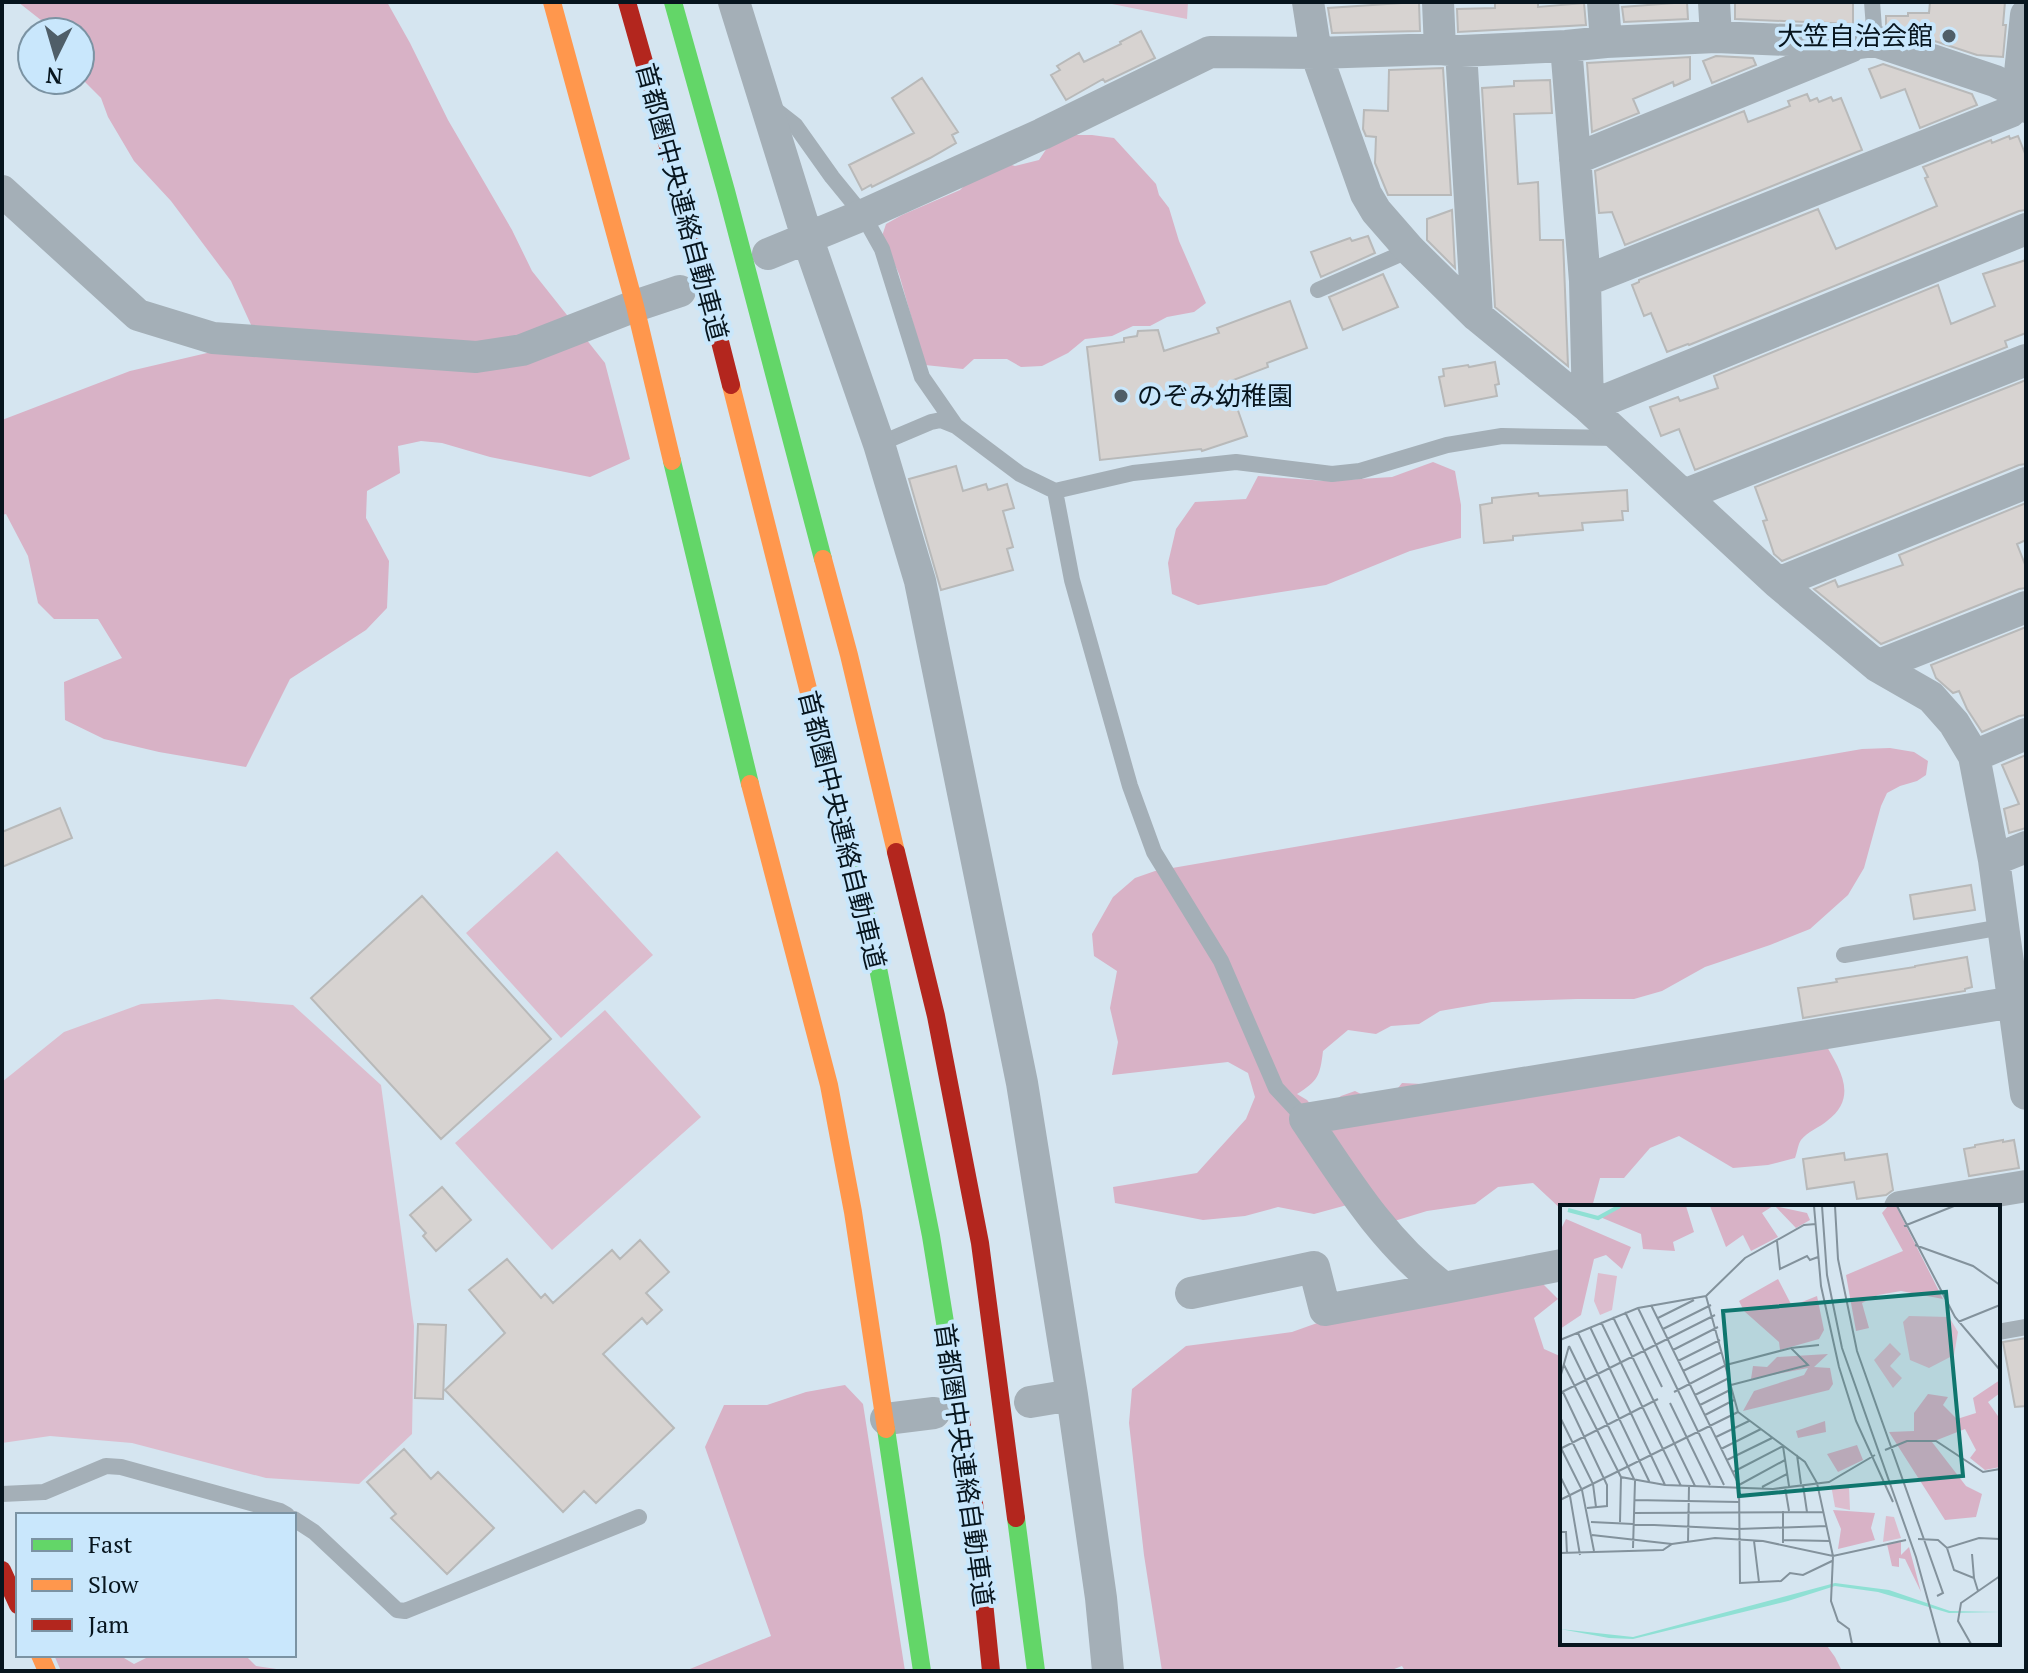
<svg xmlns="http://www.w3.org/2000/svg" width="2028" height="1673" font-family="'PT Serif','Noto Sans JP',serif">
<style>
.green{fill:#dcbdce}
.forest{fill:#d8b2c6}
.building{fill:#d7d3d1;stroke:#b8b9b9;stroke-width:2}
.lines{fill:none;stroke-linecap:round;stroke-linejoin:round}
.lane{stroke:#a4afb7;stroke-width:16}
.street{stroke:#a4afb7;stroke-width:32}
.fast{stroke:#63d668;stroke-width:18}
.slow{stroke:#ff974d;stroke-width:18}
.jam{stroke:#b3261e;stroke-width:18}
.poi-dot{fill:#4f5e68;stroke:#c9e7fc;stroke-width:3}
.labels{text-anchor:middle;stroke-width:8;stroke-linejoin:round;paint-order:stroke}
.poi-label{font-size:26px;fill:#07151e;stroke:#c9e7fc;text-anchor:end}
.street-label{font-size:26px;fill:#07151e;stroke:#c9e7fc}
.inset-river{fill:none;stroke:#8fe0d4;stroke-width:4}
.inset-road{fill:none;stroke:#83929c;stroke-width:2}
.view{fill:#0f766e;fill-opacity:0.15;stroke:#0f766e;stroke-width:4}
.inset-edge{fill:none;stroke:#07151e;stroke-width:4}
</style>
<rect width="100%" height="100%" fill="#d5e5f0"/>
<path class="green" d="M1102 2H1188L1187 19Z
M557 851 653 955 561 1038 466 933Z
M217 999 293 1005 381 1085 414 1326 412 1434 359 1484 266 1478 132 1443 50 1436 2 1443V1082L64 1032 141 1004Z
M605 1010 701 1117 552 1250 455 1143Z"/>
<path class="forest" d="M18 2H387L410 43 448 120 512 230 532 271 605 363 630 459 590 477 490 457 442 443 421 441 398 446 400 473 367 491 366 518 389 561 387 608 366 630 290 679 246 767 159 752 104 739 65 720 64 682 122 658 98 619H54L38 603 28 556 6 514 2 515V420L130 371 207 353 252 327 231 281 171 201 134 161 108 117 101 98 80 77V32H53L51 28Z
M1066 135H1092L1114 138 1156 184 1159 195 1169 208 1179 241 1206 303 1194 312 1167 317 1150 326H1133L1112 336 1085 339 1068 353 1042 366 1021 367 1007 359H974L963 369 925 365 899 274 882 236 886 224 902 215 960 190 970 180 1005 163 1015 166 1039 160 1051 142Z
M1433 462 1455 471 1461 505V538L1410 551 1326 585 1198 605 1172 594 1168 563 1176 529 1195 502 1246 499 1258 476 1326 481 1392 477Z
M1890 748 1914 752 1928 761 1926 775 1917 781 1900 786 1887 793 1881 806 1864 868 1848 895 1810 929 1770 945 1705 967 1662 991 1634 999H1577L1492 1002 1440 1011 1419 1024 1391 1026 1376 1034 1348 1030 1323 1051C1320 1076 1318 1081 1297 1094L1307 1100 1313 1107H1326L1341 1096 1355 1091 1373 1100 1390 1098 1402 1083 1422 1084 1824 1042C1840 1069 1859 1097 1827 1121 1820 1127 1807 1132 1801 1140 1798 1144 1797 1153 1795 1158L1768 1165 1733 1168 1679 1136 1650 1148 1624 1178H1600L1592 1207H1562V1210L1533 1183 1498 1187 1475 1204 1427 1211 1391 1222 1347 1205 1314 1214 1278 1207 1245 1216 1203 1220 1115 1203 1113 1187 1197 1173 1246 1119 1255 1097 1248 1073 1228 1062 1112 1075 1118 1042 1110 1008 1117 971 1094 956 1092 934 1113 897 1135 878 1155 871 1862 749Z
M1540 1281 1558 1299 1534 1318 1544 1349 1562 1357V1643H1825L1835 1657 1842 1671H1405L1402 1666 1389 1671H1162L1144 1555 1129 1423 1132 1389 1186 1346 1292 1332 1334 1317Z
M845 1385 863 1404 905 1671H685L771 1636 705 1447 724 1405H767L806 1392Z
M54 1655H119L134 1664 152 1655H245L256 1666 290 1671H61Z"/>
<path class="building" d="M1495 2H1538V7L1584 3 1586 25 1458 32 1457 9 1495 8Z
M1687 2 1688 19 1624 22 1622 7Z
M1735 2H1761V3L1853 2V24L1735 19Z
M1930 2H2005L2003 25H2006L2003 57 1977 55 1886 25V16H1908V13H1929Z
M1402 3H1419L1420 31 1332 33 1328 8Z
M1141 31 1155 58 1105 82 1103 79 1066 100 1051 75 1060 70 1057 66 1079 53 1084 62 1121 44 1120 42Z
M1716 56 1753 58 1756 65 1712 83 1703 61Z
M1690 57V79L1674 86 1673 82 1633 99 1639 113 1592 132 1587 63Z
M1883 64 1972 94 1977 105 1920 128 1905 89 1881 98 1869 69Z
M1443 68 1451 195H1388L1375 163 1376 137 1366 136 1363 129 1364 110 1388 111 1389 70Z
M922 78 958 132 952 135 956 143 930 158 872 187 871 185 862 190 849 165 914 133 892 98Z
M1550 80 1552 113 1514 114 1518 184 1538 182 1540 240H1563L1568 366 1495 307 1482 88 1514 86V81Z
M1807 94 1810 101 1817 98 1819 102 1831 97 1833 101 1841 98 1862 150 1625 245 1612 212 1599 213 1595 171 1744 111 1748 122 1790 106 1788 101Z
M2009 136 2010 139 2018 136 2026 156V210L2019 211 1689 345 1688 344 1667 352 1651 313 1644 316 1632 285 1639 282V280L1818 209 1836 249 1937 206 1925 178 1928 177 1923 167 1991 140 1992 143Z
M1452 210 1455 268 1427 240V219Z
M1368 236 1375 253 1321 277 1311 252 1350 238 1352 241Z
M2026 260V333L2005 341 2007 347 1695 470 1679 429 1661 436 1650 407 1678 397 1680 401 1718 388 1714 376 1938 285 1951 324 1995 306 1983 274Z
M1383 274 1398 307 1343 330 1329 297Z
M1290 301 1307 348 1267 363 1268 367 1228 382 1247 436 1202 451 1201 449 1100 460 1087 347 1124 342V338L1137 336 1138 331 1158 330 1164 351 1219 333 1217 328Z
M1495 362 1499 384 1495 385 1497 396 1445 406 1439 377 1444 376 1443 369 1468 365 1469 367Z
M2026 380V464L2019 465 1782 561 1774 554 1763 521 1767 520 1755 487Z
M956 466 963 491 986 484 988 490 1007 484 1014 508 1003 511 1013 547 1007 549 1013 570 941 590 909 479Z
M1627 490 1628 511H1622L1623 520 1582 523 1583 530 1513 536V540L1484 543 1480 505 1492 503V498L1538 493 1539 496Z
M2026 503V540L2017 544 2026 567V588L2019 589 1881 644 1814 589 1835 580 1838 587 1903 565 1899 555Z
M2026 627V715L2019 716 1982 732 1967 709 1959 691 1953 693 1936 678 1931 665Z
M2026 755V828L2009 833 2004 809 2019 804 2002 765Z
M60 808 72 838 2 867V832Z
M1971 885 1975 910 1914 919 1910 895Z
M422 896 551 1039 441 1139 311 998Z
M1967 957 1972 987 1965 989V991L1803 1018 1798 988 1837 982 1836 979 1915 967V966Z
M2003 1140V1142L2014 1140 2019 1168 1969 1176 1964 1149 1975 1147V1145Z
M1844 1153 1845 1160 1887 1154 1893 1190 1886 1195 1857 1199 1854 1182 1807 1189 1803 1159Z
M442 1187 471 1220 436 1251 423 1236 426 1233 410 1215Z
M640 1240 669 1272 646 1293 662 1310 647 1324 642 1318 603 1354 674 1428 596 1503 584 1491 563 1512 445 1390 505 1333 469 1290 507 1259 541 1298 545 1294 553 1303 612 1250 620 1259Z
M418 1324 446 1325 443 1399 415 1398Z
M2026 1338V1406L2015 1407 2003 1342Z
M404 1449 431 1479 438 1472 494 1528 447 1574 391 1518 396 1514 367 1482Z"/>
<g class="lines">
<path class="lane" d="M1872 2 1875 41
M772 107 795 125 832 177 863 215 882 249 922 377 956 426
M1318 290 1410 250
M879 444 931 422 941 420 956 426 1020 474 1055 491 1133 473 1236 462 1332 474 1360 471 1447 445 1502 436 1618 438
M1055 491 1072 580 1130 786 1154 852 1221 961 1276 1088 1305 1119
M1844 955 2002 927
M1998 1332 2026 1327
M2 1494 44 1492 106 1466 121 1467 280 1511 287 1515
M294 1519 314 1532 397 1610 405 1611 639 1517"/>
<path class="street" d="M734 2 807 237 879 444 920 581 1022 1083 1072 1395 1101 1598 1108 1671
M1308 2 1316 53 1366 194 1376 211 1410 250 1477 316 1588 407 1778 583 1877 666 1931 697 1954 723 1974 756 1994 860 2026 1094
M1438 2 1440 49
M1603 2 1606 42
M1714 2 1716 37
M2026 15 2018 92 2026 107
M1566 46 1585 281 1588 407 2026 229
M1461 51 1477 316
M1575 159 1850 47
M2 191 138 315 213 338 476 357 522 350 635 306 680 291
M768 254 863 215 1042 134 1210 52 1316 53 1440 49 1461 51 1566 46 1606 42 1716 37 1860 43 1875 41 1995 81 2018 92 2026 93
M1585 281 2010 112 2018 92
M1684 495 2026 360
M1778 583 2026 483
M1877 666 2026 607
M1974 756 2026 734
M1994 860 2026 847
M1900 1207 2026 1186
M1562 1265 1444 1288C1384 1243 1346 1180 1305 1119L2014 1002
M1191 1293 1314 1267 1325 1310 1444 1288
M1030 1402 1072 1395
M886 1419 934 1413"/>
<path class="fast" d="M673 2 726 191 823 559
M672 461 750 784
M842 823 873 943 931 1236 960 1415
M886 1429 922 1671
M1016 1518 1036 1671"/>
<path class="slow" d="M552 2 635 306 672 461
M731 385 842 823
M823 559 849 655 896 852
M750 784 829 1085 853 1212 886 1429
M40 1655 47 1671"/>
<path class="jam" d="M627 2 692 231 731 385
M896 852 936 1016 980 1243 1016 1518
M960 1415 973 1493 991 1671
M2 1570 18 1605"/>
</g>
<g class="poi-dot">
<circle cx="1949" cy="36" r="8"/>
<circle cx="1121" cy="396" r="8"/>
</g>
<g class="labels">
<g class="poi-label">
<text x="1933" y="45">大笠自治会館</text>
<text x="1137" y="405" text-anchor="start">のぞみ幼稚園</text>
</g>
<g class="street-label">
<text transform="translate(682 202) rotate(75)" y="9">首都圏中央連絡自動車道</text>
<text transform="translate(842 830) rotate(76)" y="9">首都圏中央連絡自動車道</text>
<text transform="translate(964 1465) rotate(82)" y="9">首都圏中央連絡自動車道</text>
</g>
</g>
<g transform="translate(1560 1205)">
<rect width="440" height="440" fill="#d5e5f0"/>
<path d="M38 68 57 71 52 105 40 110 34 96ZM349 111 389 112 398 127 394 150 369 163 350 155 343 117ZM330 138 341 149 330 161 342 173 333 183 314 155ZM271 280 289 282 290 305 275 302ZM326 311 334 312 341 333 323 337Z" fill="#dcbdce"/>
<path d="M62 1H126L134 27 113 37 115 46 83 44 81 29 40 12ZM150 1H213L202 8 218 32 191 46 183 30 166 42ZM215 1 247 8 250 15 236 23ZM328 1H336L383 94 341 86 318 90 302 98 309 123 296 126 286 70 343 46 322 8ZM6 14 71 42 62 64 46 50 34 54 21 110 0 124V26ZM218 74 232 101 257 91 264 125 259 134 220 145 219 137 184 106 179 96ZM268 149 254 162 270 163 273 179 269 185 183 206 194 186 244 170 248 163 191 174 193 161 207 162 217 152ZM440 175V188L428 197 440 214V262L425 265 410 253 416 245 405 224 372 237 406 281 422 289 416 312 385 315 329 227 354 226V208L368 189 388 192 383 200 397 214 416 208 413 193ZM265 216 266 227 238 233 236 226ZM297 240 303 255 278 267 267 249ZM273 305 315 308 311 323 315 335 278 344 281 324ZM341 337V350L349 342 361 387 345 354 339 353V362L332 361 327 339Z" fill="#d8b2c6"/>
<path d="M275 378 329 385 390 406 440 407 389 408 318 387 275 381 228 396 73 434 49 433 0 424 73 432Z" fill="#8fe0d4"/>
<path class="inset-river" d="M8 5 38 13 60 1"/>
<path class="inset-road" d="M254 1 261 81 279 162 296 216 333 297M262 1 267 70 282 143 356 352 380 439M275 1 278 54 297 146 383 388 377 391M337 1 395 112 440 165M344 21 394 1M217 36 220 64 247 51 250 55 258 52M355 40 413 61 440 80M146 91 178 207 245 257 257 278 273 351 271 396 278 416 289 424 292 439M91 100 179 280 180 378 221 376 230 368 243 370 272 356M78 103 164 280M65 107 102 182M53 112 135 281M98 113 134 95M41 117 121 281M398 117 440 100M30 122 105 280M103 124 151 100M18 128 90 278M0 135 78 103 146 91 185 53 244 20 256 19M9 141 75 276 73 343M231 143 259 140M113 145 158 122M118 156 160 135M4 160 61 272 105 280 213 284 269 277 315 250M123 166 162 147M0 173 9 141M3 187 47 280V301L27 303M114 187 166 160 231 143 248 160 171 180M0 188 155 110M135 190 169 173M110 198 150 280M140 200 172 184M145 210 174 195M0 212 33 279 36 302M156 232 189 216M0 241 22 285 34 346M0 244 98 194M161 244 201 224M325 245 347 236H376L423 267 440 264M237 250 241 279M167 255 212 233M173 267 223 241 229 281M0 271 10 291 20 350M179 280 225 255M243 280 247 307M202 282 227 269M225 282 229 306M0 295 178 207M74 295 179 297M74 308 264 307M31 317 178 324 267 321M60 317 61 272M0 327H6L7 349M32 330 112 339M358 334 378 335 387 343 419 333 440 334M223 335 269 336M194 336 199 377M128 338 129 281M223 338V306M387 343 394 365 414 373 418 386M0 348 103 345 112 339 155 333 203 336 273 351 346 335M412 349 414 373M411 439 398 416 401 398 440 371"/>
<path class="view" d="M386 87 403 271 179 291 163 106Z"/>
<rect width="440" height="440" class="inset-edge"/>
</g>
<rect width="2028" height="1673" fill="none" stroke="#07151e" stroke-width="8"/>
<rect x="16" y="1513" width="280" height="144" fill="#c9e7fc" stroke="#7b93a3" stroke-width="2"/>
<rect x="32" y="1539" width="40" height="12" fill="#63d668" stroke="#7b93a3" stroke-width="2"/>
<text x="88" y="1553" font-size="24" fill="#07151e">Fast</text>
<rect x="32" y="1579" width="40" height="12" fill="#ff974d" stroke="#7b93a3" stroke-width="2"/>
<text x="88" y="1593" font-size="24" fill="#07151e">Slow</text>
<rect x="32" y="1619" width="40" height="12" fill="#b3261e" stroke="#7b93a3" stroke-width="2"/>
<text x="88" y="1633" font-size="24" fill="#07151e">Jam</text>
<g transform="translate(56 56) rotate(185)"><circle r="38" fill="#c9e7fc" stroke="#7b93a3" stroke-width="2"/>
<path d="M0-6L14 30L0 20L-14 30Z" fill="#4f5e68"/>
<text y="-12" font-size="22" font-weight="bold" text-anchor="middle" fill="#07151e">N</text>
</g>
</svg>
